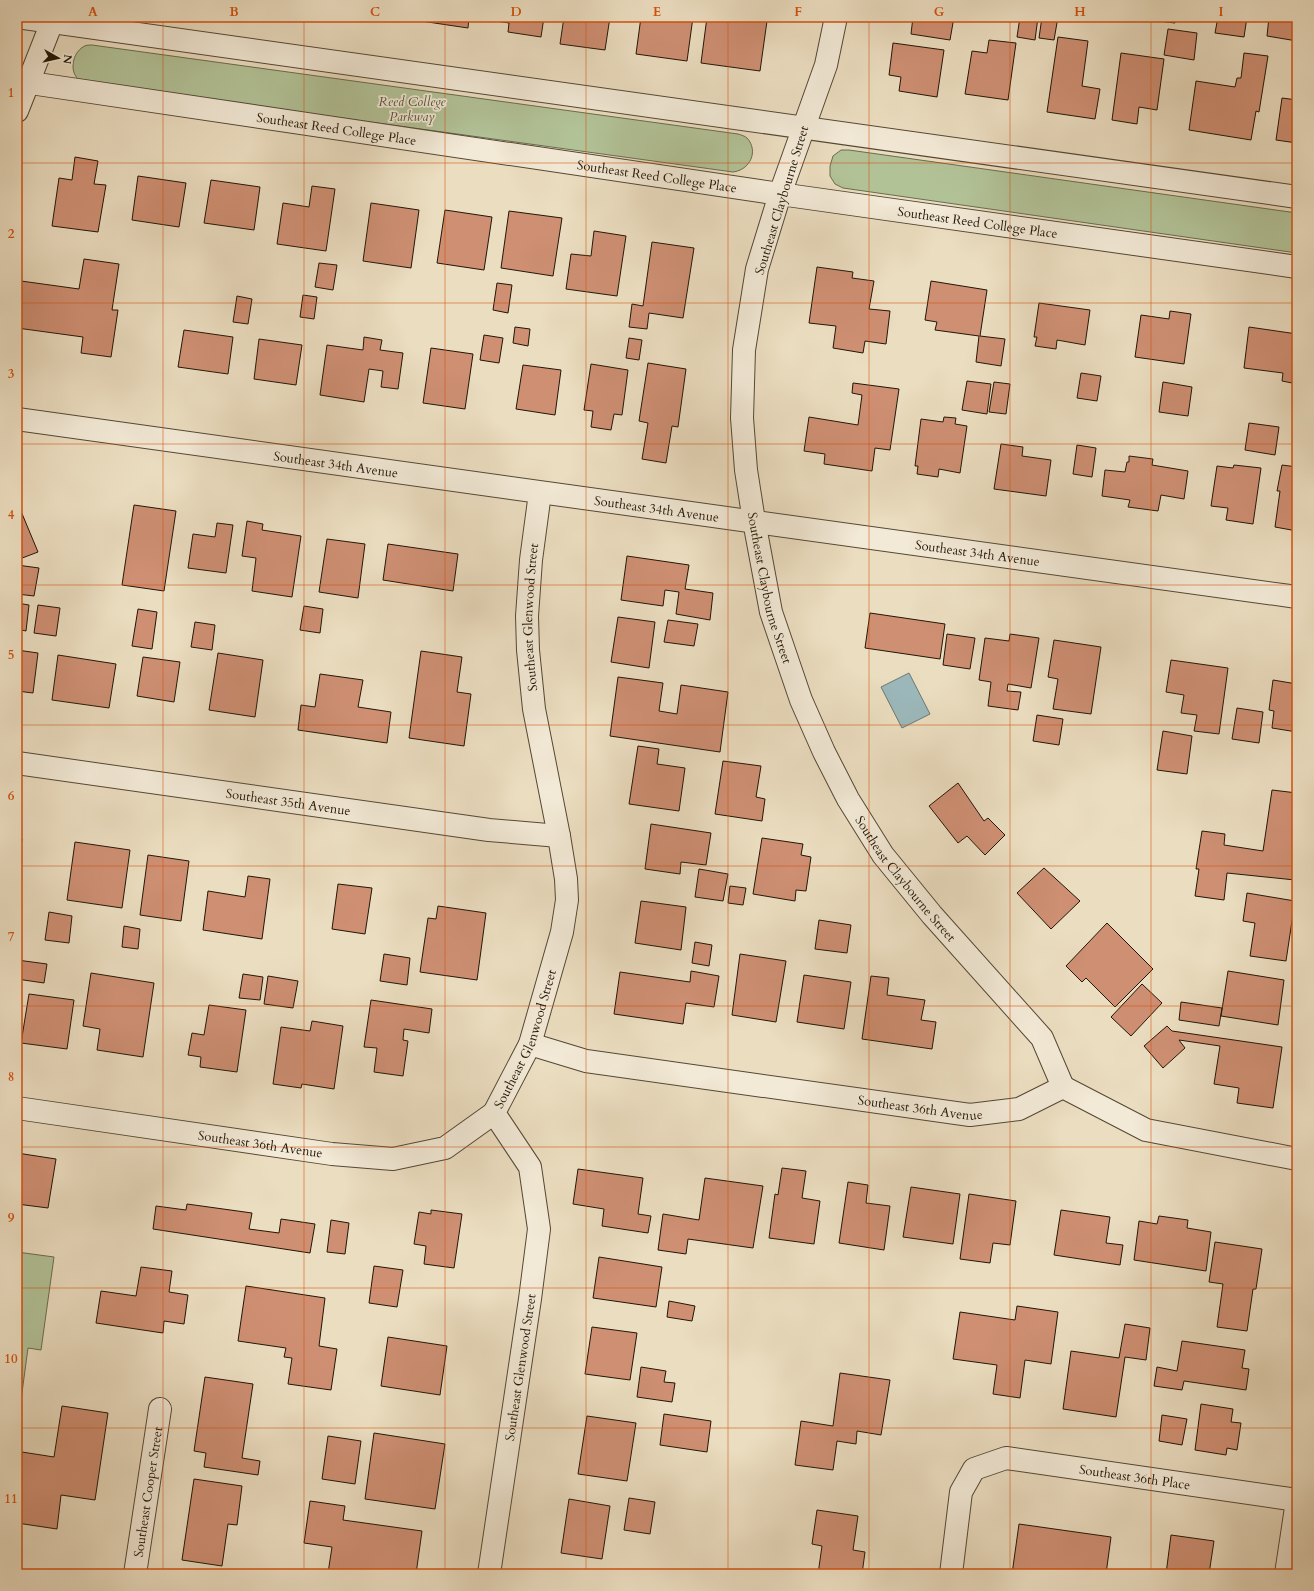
<svg xmlns="http://www.w3.org/2000/svg" width="1314" height="1591" font-family="Cardo,serif">
<style>
.green{fill:#b2c297;stroke:#6a6c4f}
.water{fill:#9cb9bc;stroke:#6b7874}
.building{fill:#ce8f73;stroke:#221607}
.lines{fill:none;stroke-linecap:round;stroke-linejoin:round}
.minor-casing{stroke:#544835;stroke-width:24}
.minor{stroke:#f2e9d6;stroke-width:22}
.grid{fill:none;stroke:#d4520c;stroke-width:1;stroke-opacity:0.55}
.labels{text-anchor:middle;stroke-width:3.5;stroke-linejoin:round;paint-order:stroke}
.park-label{font-size:13px;font-style:italic;fill:#545239;stroke:#f2e9d6}
.street-label{font-size:13px;fill:#221607;stroke:#f2e9d6}
.neatline{fill:none;stroke:#d4520c;stroke-width:1.5}
.grid-label{font-size:13px;text-anchor:middle;font-weight:bold;fill:#d4520c}
</style>
<rect width="100%" height="100%" fill="#ebddc0"/>
<filter id="stains"><feTurbulence type="fractalNoise" baseFrequency=".005" numOctaves="4"/><feColorMatrix values="0 0 0 0 .2 0 0 0 0 .09 0 0 0 0 .02 0 0 0 .5 -.17"/></filter>
<radialGradient id="worn" r=".72"><stop offset=".6" stop-color="#630" stop-opacity="0"/><stop offset="1" stop-color="#630" stop-opacity=".3"/></radialGradient>
<path class="green" d="M92 45 738 134C741 135 745 136 747 138 759 151 750 170 733 172L87 83C84 82 80 81 78 79 69 70 73 53 83 47 85 45 89 45 92 45Z
M841 150H849L1297 213V253L843 188 835 184 830 176V166L833 156Z
M17 1252 54 1257 41 1350 28 1348 17 1430Z"/>
<path class="water" d="M909 673 930 714 902 728 881 687Z"/>
<path class="building" d="M386 17H404L403 19Z
M421 17H469L468 28 421 21Z
M490 17H544L541 37 508 32 509 23 490 20Z
M564 17H610L605 50 560 44Z
M641 17H693L687 61 636 54Z
M707 17H737L767 21 760 71 701 63Z
M913 17H954L950 40 911 34Z
M1020 17H1038L1035 40 1017 37Z
M1042 17H1058L1054 40 1039 38Z
M1089 17H1107L1106 20Z
M1150 17H1176L1175 23 1150 20Z
M1218 17H1247L1244 37 1215 33Z
M1269 17H1297V41L1267 36Z
M1168 29 1197 33 1194 60 1164 55Z
M1058 37 1088 41 1082 86 1100 89 1095 119 1047 112Z
M989 40 1016 43 1008 100 965 94 972 51 987 53Z
M893 43 944 50 937 97 899 91 901 77 889 75Z
M1121 53 1164 59 1157 110 1139 107 1137 124 1112 120Z
M1244 53 1268 56 1259 112 1256 111 1251 140 1189 130 1196 81 1235 87 1237 78H1241Z
M1282 98 1297 100V143L1276 140Z
M75 157 98 161 94 184 106 185 98 232 52 226 59 178 72 180Z
M138 176 186 183 179 227 132 220Z
M211 180 260 187 254 230 204 223Z
M312 186 335 189 326 251 277 244 283 203 309 207Z
M371 203 419 210 411 268 363 261Z
M445 210 492 217 484 270 437 263Z
M509 211 562 218 553 276 501 268Z
M594 231 626 236 617 296 566 289 571 254 591 256Z
M652 242 694 248 683 318 649 313 647 329 629 327 632 304 643 306Z
M84 259 119 264 112 310H118L111 357 81 353 83 337 17 328V308L21 281 79 289Z
M319 263 337 265 333 290 315 287Z
M817 267 853 272 852 278 874 281 869 309 890 311 886 344 865 341 863 353 833 348 836 326 809 323Z
M931 281 987 290 980 336 1005 339 1001 366 976 362 979 336 935 330 937 322 925 320Z
M497 283 512 285 508 313 493 310Z
M303 295 317 297 314 319 300 317Z
M237 296 252 299 248 324 233 322Z
M1039 303 1090 310 1085 345 1057 340 1056 349 1035 346 1037 337H1034Z
M1170 311 1191 314 1184 364 1135 357 1141 315 1169 319Z
M515 327 530 329 528 346 513 343Z
M1249 327 1297 334V384L1282 381 1283 373 1244 368Z
M184 330 233 337 228 374 178 367Z
M484 335 503 338 499 363 480 360Z
M364 337 382 340 380 350 403 353 398 389 381 387 383 371 369 369 364 402 320 395 327 345 363 350Z
M629 338 642 340 639 360 626 358Z
M259 339 302 345 296 385 254 379Z
M431 348 473 354 465 409 423 403Z
M648 363 686 369 678 427 672 426 666 463 642 459 648 423 639 421Z
M591 364 628 370 622 415 614 414 611 430 591 427 593 411 584 410Z
M523 365 561 370 555 415 516 409Z
M1081 373 1101 376 1097 401 1077 398Z
M967 381 991 384 987 414 962 410Z
M994 382 1010 384 1006 414 989 412Z
M1163 382 1192 387 1188 416 1159 412Z
M853 383 899 389 890 450 875 448 872 471 824 464 825 454 804 451 809 417 858 425 862 395 852 393Z
M944 417 956 418 955 424 967 426 960 473 939 469 938 477 917 474 918 466H915L921 419 943 422Z
M1249 423 1279 427 1275 455 1245 450Z
M1001 444 1023 447 1022 456 1051 460 1046 496 994 489Z
M1077 445 1096 448 1092 477 1073 474Z
M1129 456 1153 459 1152 465 1188 471 1184 499 1161 495 1158 511 1128 507 1130 500 1102 496 1105 470 1125 472 1127 462H1129Z
M1234 465 1261 468 1253 524 1226 520 1228 508 1211 506 1217 466 1233 468Z
M1282 465 1297 467V531L1275 527 1280 491H1277Z
M18 504 38 552 17 560V505Z
M134 505 176 511 164 591 122 585Z
M247 521 263 524 262 530 301 536 292 597 252 591 256 558 242 556Z
M217 523 233 525 226 573 188 568 193 534 215 537Z
M327 539 365 544 358 598 319 592Z
M388 544 458 554 453 591 383 580Z
M627 556 689 565 685 589 713 593 710 620 676 614 679 592 665 590 663 606 621 600Z
M17 565 39 568 34 596 17 594Z
M17 603 29 605 26 631 17 629Z
M38 605 60 608 56 636 34 633Z
M304 606 323 609 320 633 300 630Z
M138 609 157 612 152 649 132 646Z
M870 613 945 624 940 659 865 648Z
M618 617 655 622 649 668 611 662Z
M668 620 698 624 694 646 664 642Z
M195 622 215 625 212 650 191 647Z
M947 634 975 638 970 669 943 665Z
M1010 634 1039 638 1031 688 1008 684 1007 691 1021 692 1018 710 988 706 991 682 979 680 985 638 1009 641Z
M1054 640 1101 647 1091 714 1053 709 1058 679 1048 677Z
M17 650 38 653 33 693 17 691Z
M421 651 462 657 457 692 471 694 464 746 409 738Z
M218 653 263 660 255 717 209 710Z
M58 655 116 664 109 708 52 700Z
M143 657 180 662 174 702 137 696Z
M1171 660 1228 668 1219 734 1194 731 1197 715 1181 713 1184 695 1166 692Z
M320 674 363 680 358 707 391 712 387 743 298 730 301 705 315 707Z
M618 677 663 683 659 711 677 714 681 685 728 692 720 752 610 736Z
M1273 680 1297 684V732L1272 728 1274 711 1269 710Z
M1237 708 1263 712 1259 743 1232 739Z
M1037 715 1063 719 1059 745 1033 741Z
M1163 731 1192 736 1187 774 1157 770Z
M638 746 659 749 657 764 685 768 679 811 629 804Z
M723 761 761 766 756 797 765 799 762 821 715 814Z
M958 783 984 821 988 818 1005 835 985 855 967 836 958 843 929 806Z
M1272 790 1297 793V870L1295 880 1227 873 1224 900 1195 896 1199 869H1196L1202 831 1225 834 1224 845 1263 851Z
M651 824 711 833 706 865 681 862 680 874 645 869Z
M17 838 22 839 17 877Z
M762 838 803 844 801 855 811 857 806 891 796 890 795 901 753 894Z
M75 842 130 850 122 908 67 900Z
M148 855 189 861 181 921 140 915Z
M1044 868 1080 901 1051 929 1017 893Z
M699 869 728 874 723 901 695 897Z
M248 876 270 879 262 939 203 930 208 891 245 897Z
M338 884 372 888 365 934 332 929Z
M730 886 746 888 743 905 728 903Z
M1247 893 1295 901 1286 961 1250 956 1255 923 1243 921Z
M641 901 686 907 681 950 635 943Z
M438 906 486 913 477 980 420 972 428 918 436 919Z
M49 912 72 916 69 943 45 940Z
M819 920 851 925 847 953 815 949Z
M1107 923 1153 969 1115 1007 1086 978 1082 982 1066 966Z
M124 926 140 929 138 949 122 947Z
M695 942 712 945 709 966 692 963Z
M384 954 410 958 407 985 380 981Z
M740 954 786 961 776 1022 732 1015Z
M17 960 47 964 44 983 17 979Z
M691 971 719 976 714 1007 686 1003 683 1024 614 1014 620 972 690 982Z
M1228 971 1284 980 1278 1025 1221 1016Z
M91 973 154 983 143 1057 97 1050 100 1029 83 1026Z
M243 974 263 977 260 1000 239 998Z
M804 975 851 982 844 1029 797 1022Z
M268 976 298 981 293 1008 264 1004Z
M871 976 889 978 887 995 925 1000 921 1020 936 1022 932 1049 862 1039Z
M1142 984 1162 1003 1131 1036 1111 1017Z
M29 994 74 1000 67 1049 21 1043Z
M371 1000 432 1009 429 1033 404 1029 403 1040 408 1041 403 1076 374 1072 377 1048 364 1047Z
M1181 1002 1222 1008 1219 1026 1179 1020Z
M209 1005 246 1010 237 1072 200 1067 201 1057 188 1055 192 1033 204 1035Z
M312 1021 343 1026 334 1089 302 1084 301 1088 273 1084 281 1027 310 1031Z
M1167 1026 1172 1031 1282 1047 1273 1108 1237 1103 1239 1088 1214 1084 1220 1046 1179 1040 1185 1048 1163 1068 1144 1046Z
M17 1153 56 1159 48 1208 17 1204Z
M782 1168 806 1171 802 1198 820 1201 814 1244 769 1238 775 1194 778 1195Z
M578 1169 643 1178 638 1214 651 1216 648 1233 602 1226 604 1209 573 1204Z
M705 1178 763 1186 753 1248 688 1239 686 1254 658 1250 663 1214 699 1220Z
M848 1182 868 1185 866 1203 890 1206 884 1250 839 1243Z
M911 1187 960 1194 953 1244 903 1237Z
M969 1194 1016 1201 1010 1245 993 1243 990 1263 960 1259Z
M187 1204 252 1213 249 1229 279 1233 281 1219 315 1224 310 1253 153 1229 156 1206 186 1210Z
M431 1210 462 1214 454 1268 424 1264 426 1246 414 1244 419 1212 431 1214Z
M1061 1210 1110 1217 1106 1243 1123 1245 1120 1265 1054 1255Z
M1159 1216 1188 1220 1187 1228 1211 1232 1206 1271 1134 1260 1139 1221 1157 1224Z
M331 1220 349 1223 345 1254 327 1252Z
M1215 1242 1262 1249 1256 1289H1253L1247 1331 1217 1327 1223 1284 1209 1282Z
M599 1257 662 1267 656 1307 593 1298Z
M374 1266 403 1270 397 1307 369 1303Z
M141 1267 172 1271 169 1292 188 1295 184 1324 164 1321 163 1333 96 1323 101 1291 136 1296Z
M246 1286 325 1298 319 1346 337 1349 331 1390 288 1384 292 1358 284 1357 286 1348 238 1341Z
M669 1301 695 1306 692 1321 667 1317Z
M1017 1306 1058 1312 1051 1364 1025 1360 1020 1398 993 1394 997 1365 953 1359 960 1312 1015 1320Z
M1125 1324 1150 1328 1146 1360 1125 1357 1116 1417 1063 1409 1071 1351 1119 1358Z
M592 1327 637 1333 630 1380 585 1374Z
M388 1337 447 1346 440 1395 381 1386Z
M1182 1341 1245 1350 1242 1368 1249 1369 1246 1390 1184 1381 1182 1390 1154 1386 1157 1367 1177 1371Z
M641 1367 666 1371 664 1382 675 1383 672 1402 637 1397Z
M840 1373 890 1380 881 1435 857 1431 856 1444 837 1441 833 1470 795 1465 801 1421 833 1426Z
M205 1377 253 1384 242 1458 260 1461 258 1475 204 1467 206 1453 194 1451Z
M1201 1404 1233 1409 1231 1422 1241 1423 1237 1450 1227 1448 1226 1455 1195 1450Z
M62 1406 108 1413 95 1500 61 1495 57 1529 17 1523V1483L22 1452 54 1457Z
M664 1414 711 1421 707 1452 660 1445Z
M1162 1415 1187 1419 1182 1445 1159 1441Z
M587 1416 636 1423 627 1481 578 1474Z
M374 1433 445 1444 435 1509 365 1499Z
M328 1436 361 1441 355 1484 322 1479Z
M194 1479 242 1486 237 1525 228 1524 222 1566 182 1560Z
M629 1498 655 1502 650 1534 624 1530Z
M569 1499 610 1506 602 1559 561 1553Z
M310 1501 345 1506 343 1520 422 1531 416 1574 328 1573 332 1547 304 1543Z
M817 1510 858 1516 853 1550 865 1552 862 1574H818L822 1546 812 1544Z
M1019 1524 1111 1537 1106 1574H1012Z
M1171 1535 1214 1541 1209 1574H1166Z"/>
<g class="lines">
<defs>
<g id="minor">
<path d="M17 17 1297 197"/>
<path id="s1" d="M836 17 826 65 780 194 757 269 744 350 742 418 746 470 754 521 771 612 801 700 824 752 848 799 883 855 932 915 1042 1038 1063 1087"/>
<path id="s2" d="M17 81 780 194 1297 267"/>
<path d="M17 111 54 17"/>
<path id="s3" d="M17 419C444 480 870 537 1297 597"/>
<path id="s4" d="M17 763 489 830 559 836"/>
<path id="s5" d="M530 1044 586 1061 970 1115 1019 1109 1063 1087 1146 1130 1297 1159"/>
<path id="s6" d="M17 1108 332 1154 393 1159 445 1148 494 1113"/>
<path id="s7" d="M135 1574 160 1409"/>
<path id="s8" d="M489 1574 530 1299 539 1229 530 1167 494 1113 530 1044 562 932 567 900 566 879 559 836 534 709 528 650 527 616 531 560 540 493"/>
<path id="s9" d="M951 1574 961 1492 974 1469 1006 1458 1297 1500"/>
<path d="M1286 1574 1297 1501"/>
</g>
</defs>
<use href="#minor" class="minor-casing"/>
<use href="#minor" class="minor"/>
</g>
<path class="grid" d="M163 17V1574M304 17V1574M445 17V1574M586 17V1574M728 17V1574M869 17V1574M1010 17V1574M1151 17V1574M17 163H1297M17 303H1297M17 444H1297M17 585H1297M17 725H1297M17 866H1297M17 1006H1297M17 1147H1297M17 1288H1297M17 1428H1297"/>
<g class="labels">
<g class="park-label">
<text x="412" y="106">Reed College<tspan x="412" dy="15">Parkway</tspan></text>
</g>
<g class="street-label">
<text dy="5" stroke="none"><textPath href="#s2" startOffset="323">Southeast Reed College Place</textPath></text>
<text dy="5" stroke="none"><textPath href="#s2" startOffset="647">Southeast Reed College Place</textPath></text>
<text transform="translate(781 200) rotate(-73)" y="5">Southeast Claybourne Street</text>
<text dy="5" stroke="none"><textPath href="#s2" startOffset="971">Southeast Reed College Place</textPath></text>
<text dy="5" stroke="none"><textPath href="#s3" startOffset="322">Southeast 34th Avenue</textPath></text>
<text dy="5" stroke="none"><textPath href="#s3" startOffset="646">Southeast 34th Avenue</textPath></text>
<text dy="5" stroke="none"><textPath href="#s3" startOffset="970">Southeast 34th Avenue</textPath></text>
<text dy="5" stroke="none"><textPath href="#s1" startOffset="587">Southeast Claybourne Street</textPath></text>
<text dy="5" stroke="none"><textPath href="#s8" startOffset="989">Southeast Glenwood Street</textPath></text>
<text dy="5" stroke="none"><textPath href="#s4" startOffset="274">Southeast 35th Avenue</textPath></text>
<text dy="5" stroke="none"><textPath href="#s1" startOffset="912">Southeast Claybourne Street</textPath></text>
<text dy="5" stroke="none"><textPath href="#s8" startOffset="557">Southeast Glenwood Street</textPath></text>
<text dy="5" stroke="none"><textPath href="#s5" startOffset="396">Southeast 36th Avenue</textPath></text>
<text dy="5" stroke="none"><textPath href="#s6" startOffset="246">Southeast 36th Avenue</textPath></text>
<text dy="5" stroke="none"><textPath href="#s8" startOffset="209">Southeast Glenwood Street</textPath></text>
<text dy="5" stroke="none"><textPath href="#s9" startOffset="273">Southeast 36th Place</textPath></text>
<text dy="5" stroke="none"><textPath href="#s7" startOffset="83">Southeast Cooper Street</textPath></text>
</g>
</g>
<rect width="1314" height="1591" fill="none" stroke="#ebddc0" stroke-width="44"/>
<g transform="translate(58 58) rotate(98)" stroke="#f2e9d6" stroke-width="3" paint-order="stroke">
<path d="M0-3L7 15L0 10L-7 15Z" fill="#221607"/>
<text y="-6" font-size="11" font-weight="bold" text-anchor="middle" fill="#221607">N</text>
</g>
<rect x="22" y="22" width="1270" height="1547" class="neatline"/>
<g class="grid-label">
<text x="93" y="16">A</text>
<text x="234" y="16">B</text>
<text x="375" y="16">C</text>
<text x="516" y="16">D</text>
<text x="657" y="16">E</text>
<text x="798" y="16">F</text>
<text x="939" y="16">G</text>
<text x="1080" y="16">H</text>
<text x="1221" y="16">I</text>
<text x="11" y="97">1</text>
<text x="11" y="238">2</text>
<text x="11" y="378">3</text>
<text x="11" y="519">4</text>
<text x="11" y="659">5</text>
<text x="11" y="800">6</text>
<text x="11" y="941">7</text>
<text x="11" y="1081">8</text>
<text x="11" y="1222">9</text>
<text x="11" y="1363">10</text>
<text x="11" y="1503">11</text>
</g>
<rect width="100%" height="100%" filter="url(#stains)"/>
<rect width="100%" height="100%" fill="url(#worn)"/>
</svg>
